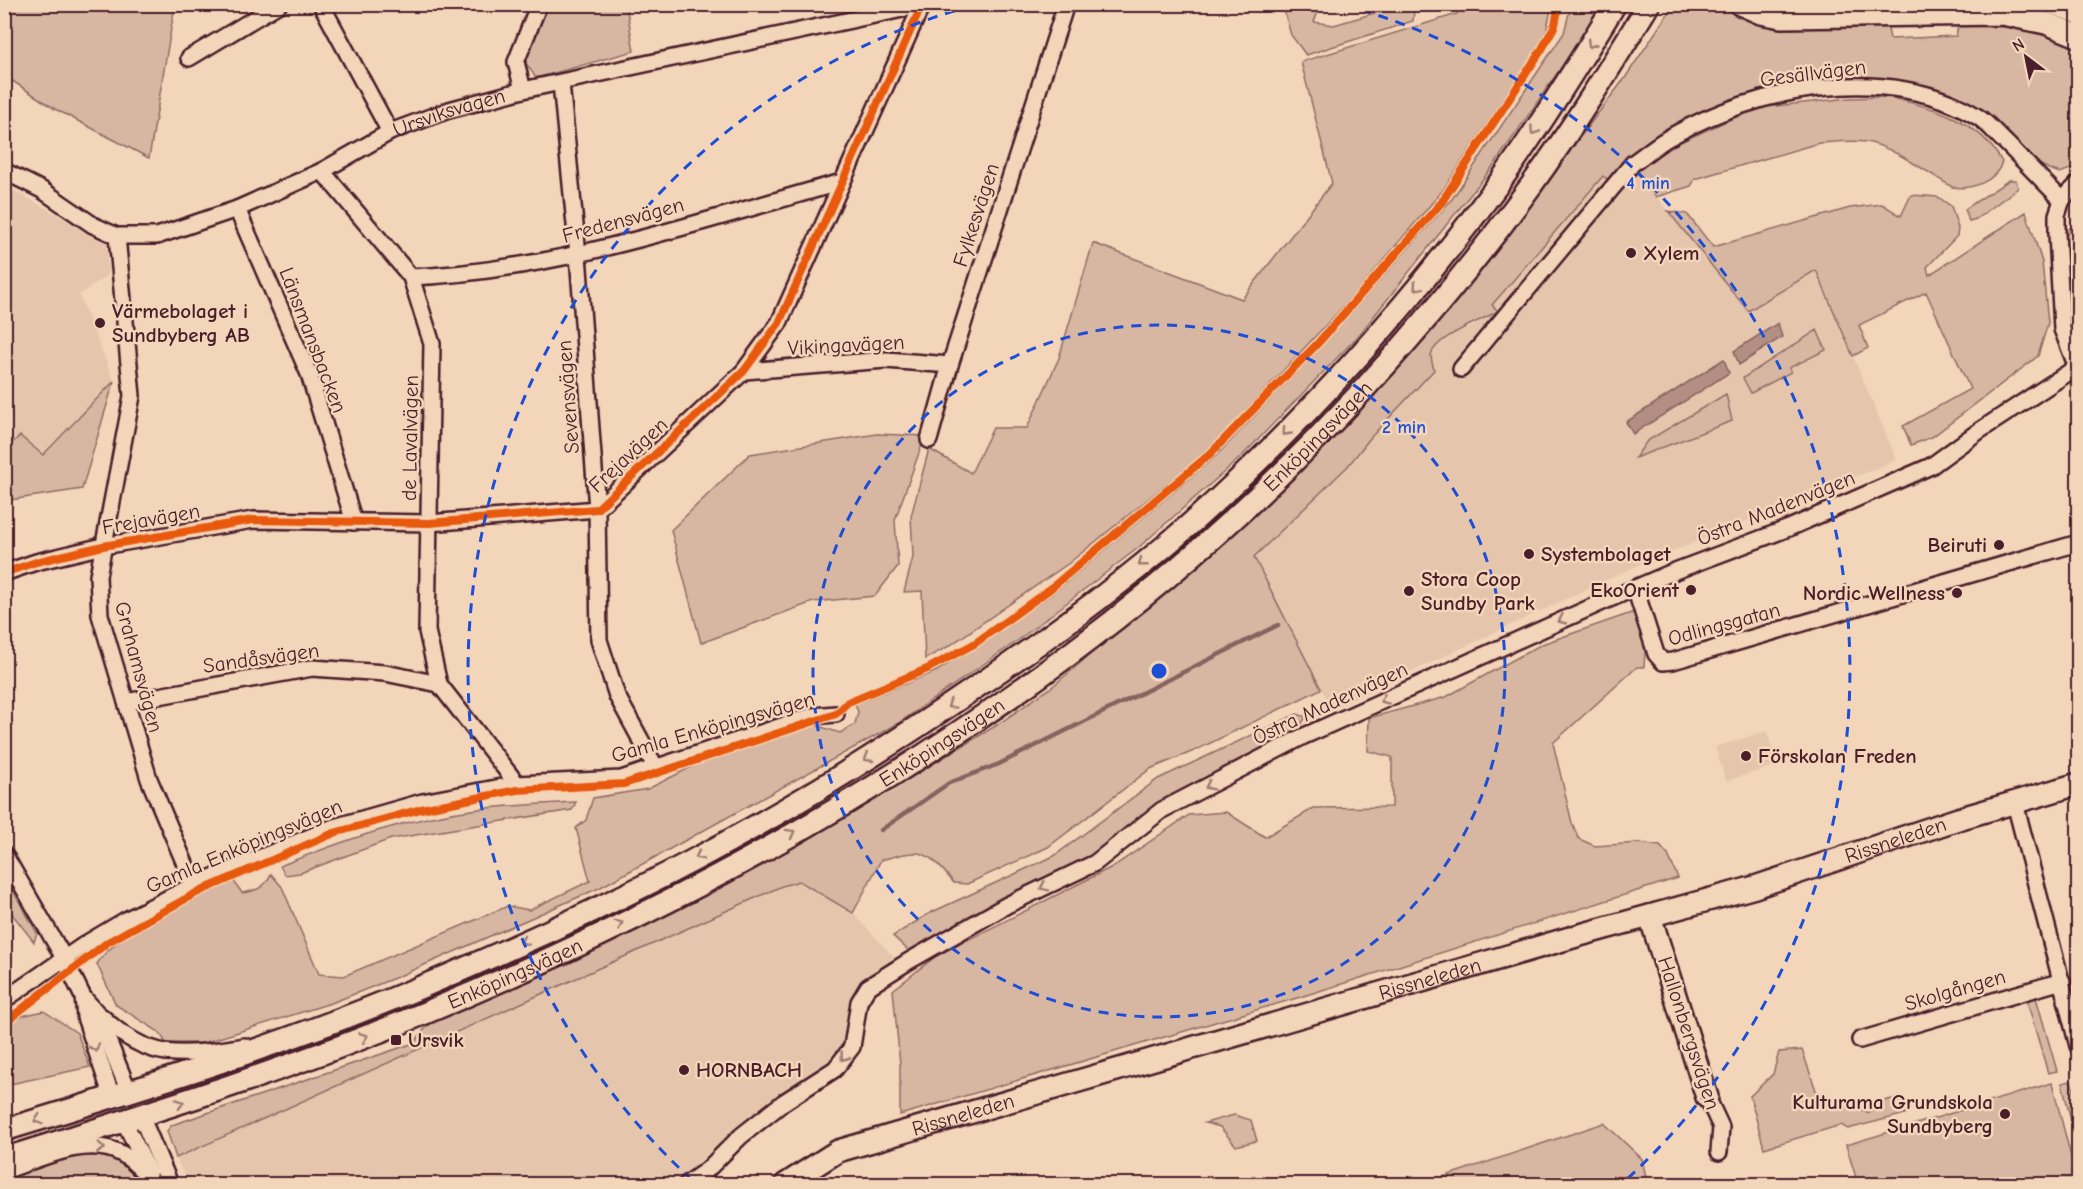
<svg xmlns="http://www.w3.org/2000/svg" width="2083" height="1189" font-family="'Comic Neue',sans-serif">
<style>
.built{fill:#e5c6ad}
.green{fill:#d7b7a1;stroke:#906b66;stroke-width:1.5}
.water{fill:#b28f82;stroke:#88625f;stroke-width:1.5}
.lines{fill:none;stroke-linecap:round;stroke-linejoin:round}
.stream{stroke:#88625f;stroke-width:4.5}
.street-casing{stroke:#4a1f2b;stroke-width:20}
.secondary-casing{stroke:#4a1f2b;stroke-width:26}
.street{stroke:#f3d5b9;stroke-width:15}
.secondary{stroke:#f3d5b9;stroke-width:21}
.cycleway-casing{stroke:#f3d5b9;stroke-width:11}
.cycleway{stroke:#e8590c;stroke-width:8}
.oneway{stroke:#9e7a72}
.ring{fill:none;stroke:#1d4ed8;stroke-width:3;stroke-dasharray:10 8}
.poi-dot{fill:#4a1f2b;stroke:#f3d5b9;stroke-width:2}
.labels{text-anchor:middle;stroke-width:5;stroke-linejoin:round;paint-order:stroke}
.street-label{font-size:21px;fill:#4a1f2b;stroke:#f3d5b9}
.poi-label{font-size:21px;font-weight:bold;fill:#4a1f2b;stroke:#f3d5b9;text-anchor:start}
.centre{fill:#1d4ed8;stroke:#f3d5b9;stroke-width:3}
.ring-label{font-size:18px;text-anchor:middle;font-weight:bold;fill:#1d4ed8;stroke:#f3d5b9;stroke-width:5;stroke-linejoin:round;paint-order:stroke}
</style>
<rect width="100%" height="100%" fill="#f3d5b9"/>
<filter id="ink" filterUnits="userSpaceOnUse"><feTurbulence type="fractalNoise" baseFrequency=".0167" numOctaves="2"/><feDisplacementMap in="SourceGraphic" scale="12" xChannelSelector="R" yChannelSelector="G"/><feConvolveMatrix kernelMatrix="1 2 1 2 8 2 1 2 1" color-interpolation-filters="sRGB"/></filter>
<g filter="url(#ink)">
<path class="built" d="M1629 162 1747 311 1816 269 1897 460 1634 567 1332 709 1253 557 1348 466 1371 437 1433 370 1431 355 1438 344 1447 335 1471 327 1497 311 1492 306 1604 175Z
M5 186 107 242 108 275 79 295 114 381 43 456 20 436 5 449Z
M1767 731 1777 765 1726 781 1715 747Z
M799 881 853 913 894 957 869 982 850 1030 835 1057 702 1159 682 1179 670 1184H189L176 1158 782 886Z"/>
<path class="green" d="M4 5H175L149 158 55 109 5 76Z
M546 5H626L634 51 536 78 523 59Z
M1285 5H1321L1314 22 1334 25 1402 5H1411L1414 11 1413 21 1306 55 1291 35 1283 7Z
M1455 5H1552L1545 37 1443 190 1353 296 1209 450 1069 563 949 646 925 659 922 591 904 592 913 557 911 516 929 449 971 473 993 428H1027L1059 358 1093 243 1242 299 1332 183 1301 62 1457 14Z
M1571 5H1604L1494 165 1359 335 1241 457 1138 548 1017 641 897 724 599 888 397 977 334 1002 203 1043H166L159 1032 116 1005 97 964C117 930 196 899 233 880L242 893C256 891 265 888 271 874L282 887 319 974 344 976 508 906 529 910 590 881 576 828 586 820 593 798 648 789 703 761 812 724 840 733 855 724 858 712 855 704 937 671 1051 595 1217 455 1325 342 1452 199 1564 33Z
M1710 5 1774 26 1887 24 1890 39 1956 36 1958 26 2021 27 2078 48V166L2060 173 2049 169 2035 162 1987 114 1958 98 1923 86 1892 80 1833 82 1739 101 1611 182 1603 176 1492 305 1498 311C1481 321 1435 337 1431 355 1431 359 1433 366 1434 370L1371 437 1348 466 1254 557 1321 689 1194 751 1150 769 1048 847 967 884 954 883C926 849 923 848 881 860L853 913 799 881 782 886 176 1158 167 1131 172 1125 414 1043 427 1026 439 1019 530 981 744 873 846 817 997 725 1053 686 1250 520 1340 429 1448 310 1625 78 1669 12 1682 4Z
M1886 97C1931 106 1979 119 2002 162 1996 182 1971 190 1952 187 1928 173 1892 146 1866 142 1851 140 1834 142 1819 143L1695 179 1691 186 1656 197 1637 172 1665 149 1731 119 1767 107 1850 98Z
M2009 180H2016L2018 188 1976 219 1969 221 1965 209Z
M1911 195 1938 197 1951 206 1958 228 1957 236 1927 267 1929 275 2026 212 2042 262 2048 323 2038 356 1932 437 1911 445 1903 426 1970 389 1926 292 1859 325 1868 348 1853 356 1816 270 1748 311 1668 211 1687 214 1713 247 1850 208 1882 204 1901 216Z
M2078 215V272L2070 274 2065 270 2066 235Z
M2075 291 2078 293V350L2072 335 2068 296Z
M1817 330 1826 350 1789 368 1791 372 1751 393 1743 378Z
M114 381 82 489 10 500 5 504V449L20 436 43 455Z
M1726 394 1732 421 1635 458 1647 441Z
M877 434 925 436 895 520 898 566 875 596 813 602 701 643 671 530 750 454Z
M1637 611 1645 651 1644 667H1637L1553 743 1572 823 1579 839 1595 846 1639 843 1660 846 1668 855 1678 878 1297 998 900 1115V1064L893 990 936 956 1114 866 1189 815 1226 812 1265 837 1314 808 1392 807V757L1368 751 1369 718 1446 697 1542 644Z
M1297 714 1306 717 1297 731 1161 802 1092 856 1011 895 910 952 893 936 930 913 1054 856 1158 779Z
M576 802 572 810 391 839 300 873 285 875 280 866C344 840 411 817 479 809 511 805 544 804 576 802Z
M5 877 37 933 34 942 9 910 5 911Z
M2035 994 2057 1071 2048 1073 2027 1001Z
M44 1011 77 1033 90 1067 5 1085V1027L17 1017Z
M1802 1050 1821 1105C1841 1102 1851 1102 1868 1113L1884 1101 1901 1097 1905 1114 1848 1129 1841 1125 1764 1148 1750 1096 1773 1074 1779 1052Z
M2071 1081 2078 1104V1149L2062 1083Z
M2052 1083 2078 1184H1858L1846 1145Z
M1234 1115 1251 1120 1257 1141 1236 1146 1220 1127 1205 1123Z
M1604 1123 1642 1159 1647 1182 1639 1184H1422Z
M86 1152 115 1156 149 1184H5V1178Z"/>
<path class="water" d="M1778 323 1782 337 1739 365 1734 351Z
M1724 359 1729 373 1633 434 1626 422Z"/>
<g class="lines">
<path class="stream" d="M881 830 949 783 999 764 1278 625"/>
<defs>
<g id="street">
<path d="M321 4 390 132"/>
<path d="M189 58 279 4"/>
<path d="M561 83 578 255 597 509 599 640 617 696 656 768"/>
<path d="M523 90 516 62 539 4"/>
<path id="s1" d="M4 171 42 190 93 225 117 236H157L237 209 322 171 390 132 449 110 523 90 926 4"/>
<path d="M322 171 411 277 432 344 427 631 439 684 517 784"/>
<path d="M2078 184 2062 200 2057 215V233L2062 329 2078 370"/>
<path d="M237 209 309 374 354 522"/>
<path d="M117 236 132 396 98 576 100 615 149 779 194 885"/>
<path d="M411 277C558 271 700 221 842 182"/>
<path d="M1461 369 1633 163C1645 155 1657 144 1670 137 1756 87 1890 62 1978 117 1988 123 1996 134 2005 142 2024 161 2043 181 2062 200"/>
<path d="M744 371 886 360 950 365"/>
<path d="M929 440 950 365 1066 4"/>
<path d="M4 573 36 562 103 546 253 520 429 523 597 509 744 371 779 323 922 5"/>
<path d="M1635 588 1656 654 1663 662 1673 661 2078 543"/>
<path d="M126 702 312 668 385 673 439 684"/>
<path d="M2015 803 2078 1046"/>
<path d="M4 854 64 958 83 997 97 1013 129 1092"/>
<path d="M83 997 85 1017 112 1097"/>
<path d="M4 1000 87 943 124 921 194 885 334 827 422 802 517 784 621 779 812 716 836 714"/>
<path d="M101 1016C150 1063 183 1056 245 1046"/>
<path d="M1860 1040 2062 981"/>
<path d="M1707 1097 1721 1127 1719 1152"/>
<path d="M141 1116 170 1184"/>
<path d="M124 1121 149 1172"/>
<path d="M4 1171C38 1160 87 1134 122 1154 134 1160 143 1172 153 1182"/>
<path d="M687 1184 707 1170 741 1136 784 1102 835 1069 852 1047 859 1002 868 987 909 961 1007 905 1095 863 1162 810 1302 737 1605 601 1675 571 1789 528 1931 466 1979 431 2077 367"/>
</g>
<g id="secondary">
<path d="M1740 4 1761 13 1781 17 2002 14 2046 23 2078 36"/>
<path d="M2055 4 2078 13"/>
<path d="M1650 916 1707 1097"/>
<path d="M4 1130C146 1087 289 1043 426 985 534 939 643 890 745 832 828 786 908 734 985 681 1052 635 1118 587 1179 534 1297 430 1406 310 1499 183 1541 125 1578 65 1615 4"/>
<path id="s2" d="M4 1159C146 1114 288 1070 425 1013 650 920 870 802 1066 657 1243 526 1401 364 1530 187 1573 128 1611 66 1649 4"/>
<path id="s3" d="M786 1184 838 1151 1580 935 1755 887 1958 819 2078 784"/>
</g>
</defs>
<use href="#street" class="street-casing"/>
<use href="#secondary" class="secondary-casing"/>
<use href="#street" class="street"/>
<use href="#secondary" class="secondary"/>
<defs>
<path id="cycleway" d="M4 573 36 562 103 546 253 520 429 523 597 509 744 371 779 323 922 5 926 4
M4 1023 108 942 198 892 334 833 421 809 517 790 624 784 836 714 848 702 927 669 974 644 1050 589 1210 454 1318 343 1441 203 1542 49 1555 25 1559 4"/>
</defs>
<use href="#cycleway" class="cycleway-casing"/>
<use href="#cycleway" class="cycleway"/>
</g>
<defs><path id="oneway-chevron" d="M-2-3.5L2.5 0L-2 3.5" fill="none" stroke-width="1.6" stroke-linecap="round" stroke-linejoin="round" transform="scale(1.5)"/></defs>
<g class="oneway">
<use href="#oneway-chevron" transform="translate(1591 44) rotate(122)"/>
<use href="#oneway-chevron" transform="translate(1534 131) rotate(124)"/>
<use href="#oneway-chevron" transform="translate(1417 287) rotate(131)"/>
<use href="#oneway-chevron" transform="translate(1286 432) rotate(134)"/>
<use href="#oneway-chevron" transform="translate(1142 563) rotate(141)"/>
<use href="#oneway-chevron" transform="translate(1562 620) rotate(156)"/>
<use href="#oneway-chevron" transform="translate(1384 700) rotate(156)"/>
<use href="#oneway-chevron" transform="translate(951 705) rotate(145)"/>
<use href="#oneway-chevron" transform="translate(868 758) rotate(149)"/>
<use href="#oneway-chevron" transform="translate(1209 786) rotate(153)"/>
<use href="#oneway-chevron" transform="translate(791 833) rotate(-29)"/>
<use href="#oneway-chevron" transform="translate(699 856) rotate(153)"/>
<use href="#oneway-chevron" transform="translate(1044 887) rotate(154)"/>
<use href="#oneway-chevron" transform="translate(619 924) rotate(-26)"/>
<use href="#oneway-chevron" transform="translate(524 941) rotate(156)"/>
<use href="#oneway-chevron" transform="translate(364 1037) rotate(-21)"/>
<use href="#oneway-chevron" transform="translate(95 1048) rotate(71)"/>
<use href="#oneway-chevron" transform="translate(844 1057) rotate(127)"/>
<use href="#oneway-chevron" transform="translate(180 1103) rotate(-19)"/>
<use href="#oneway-chevron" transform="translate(38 1120) rotate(163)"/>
<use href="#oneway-chevron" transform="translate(101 1148) rotate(7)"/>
</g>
</g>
<g class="ring">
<circle cx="1159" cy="671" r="346"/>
<path d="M692 1180A691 691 0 0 1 974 5M1344 5A691 691 0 0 1 1626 1180"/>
</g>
<g class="poi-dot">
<circle cx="1631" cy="253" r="6"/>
<circle cx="100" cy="323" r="6"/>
<circle cx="1999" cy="545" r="6"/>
<circle cx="1529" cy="554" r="6"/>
<circle cx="1691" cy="590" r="6"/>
<circle cx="1409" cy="591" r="6"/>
<circle cx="1957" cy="593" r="6"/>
<circle cx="1746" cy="756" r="6"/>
<rect x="390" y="1034" width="12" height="12" rx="3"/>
<circle cx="684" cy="1070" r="6"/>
<circle cx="2005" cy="1114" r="6"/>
</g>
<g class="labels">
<g class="street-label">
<text transform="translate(1813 73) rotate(-7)" y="7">Gesällvägen</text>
<text dy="7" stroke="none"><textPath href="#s1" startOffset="489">Ursviksvägen</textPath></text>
<text transform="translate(976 215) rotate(-72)" y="7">Fylkesvägen</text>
<text transform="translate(623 220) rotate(-15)" y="7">Fredensvägen</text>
<text transform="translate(313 340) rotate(69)" y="7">Länsmansbacken</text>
<text transform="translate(846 345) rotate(-3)" y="7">Vikingavägen</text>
<text transform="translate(568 397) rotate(-94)" y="7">Sevensvägen</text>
<text dy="7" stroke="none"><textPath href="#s2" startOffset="1516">Enköpingsvägen</textPath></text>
<text transform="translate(410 438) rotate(-89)" y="7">de Lavalvägen</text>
<text transform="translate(628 455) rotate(-43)" y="7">Frejavägen</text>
<text transform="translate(1776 508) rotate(-22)" y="7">Östra Madenvägen</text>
<text transform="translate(151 519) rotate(-10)" y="7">Frejavägen</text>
<text transform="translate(1724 624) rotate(-15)" y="7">Odlingsgatan</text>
<text transform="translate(261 658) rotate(-8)" y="7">Sandåsvägen</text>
<text transform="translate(139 667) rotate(75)" y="7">Grahamsvägen</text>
<text transform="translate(1330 703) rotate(-25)" y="7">Östra Madenvägen</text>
<text transform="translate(713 727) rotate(-16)" y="7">Gamla Enköpingsvägen</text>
<text dy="7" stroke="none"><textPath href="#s2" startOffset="1030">Enköpingsvägen</textPath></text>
<text dy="7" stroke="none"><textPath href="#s3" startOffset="1164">Rissneleden</textPath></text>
<text transform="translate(244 846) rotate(-23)" y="7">Gamla Enköpingsvägen</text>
<text dy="7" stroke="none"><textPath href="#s2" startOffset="544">Enköpingsvägen</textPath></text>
<text dy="7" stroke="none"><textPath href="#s3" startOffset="678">Rissneleden</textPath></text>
<text transform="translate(1955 990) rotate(-16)" y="7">Skolgången</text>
<text transform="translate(1689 1033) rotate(72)" y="7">Hallonbergsvägen</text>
<text dy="7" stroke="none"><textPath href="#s3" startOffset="192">Rissneleden</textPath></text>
</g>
<g class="poi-label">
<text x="1643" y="260">Xylem</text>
<text x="112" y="318">Värmebolaget i<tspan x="112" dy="24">Sundbyberg AB</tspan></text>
<text x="1987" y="552" text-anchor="end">Beiruti</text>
<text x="1541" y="561">Systembolaget</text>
<text x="1421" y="586">Stora Coop<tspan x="1421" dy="24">Sundby Park</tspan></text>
<text x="1679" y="597" text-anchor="end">EkoOrient</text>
<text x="1945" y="600" text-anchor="end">Nordic Wellness</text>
<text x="1758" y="763">Förskolan Freden</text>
<text x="408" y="1047">Ursvik</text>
<text x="696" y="1077">HORNBACH</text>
<text x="1993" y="1109" text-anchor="end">Kulturama Grundskola<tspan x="1993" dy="24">Sundbyberg</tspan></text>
</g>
</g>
<circle cx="1159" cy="671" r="9" class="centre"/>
<g class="ring-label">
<text x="1648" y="189">4 min</text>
<text x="1404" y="433">2 min</text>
</g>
<rect width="2083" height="1189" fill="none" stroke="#f3d5b9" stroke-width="24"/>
<rect x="12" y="12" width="2059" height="1165" fill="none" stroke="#4a1f2b" stroke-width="2" filter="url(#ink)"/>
<g transform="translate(2026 57) rotate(328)" stroke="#f3d5b9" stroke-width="4.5" paint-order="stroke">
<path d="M0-4.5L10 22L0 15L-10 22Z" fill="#4a1f2b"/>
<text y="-9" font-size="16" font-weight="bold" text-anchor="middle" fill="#4a1f2b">N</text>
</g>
</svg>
